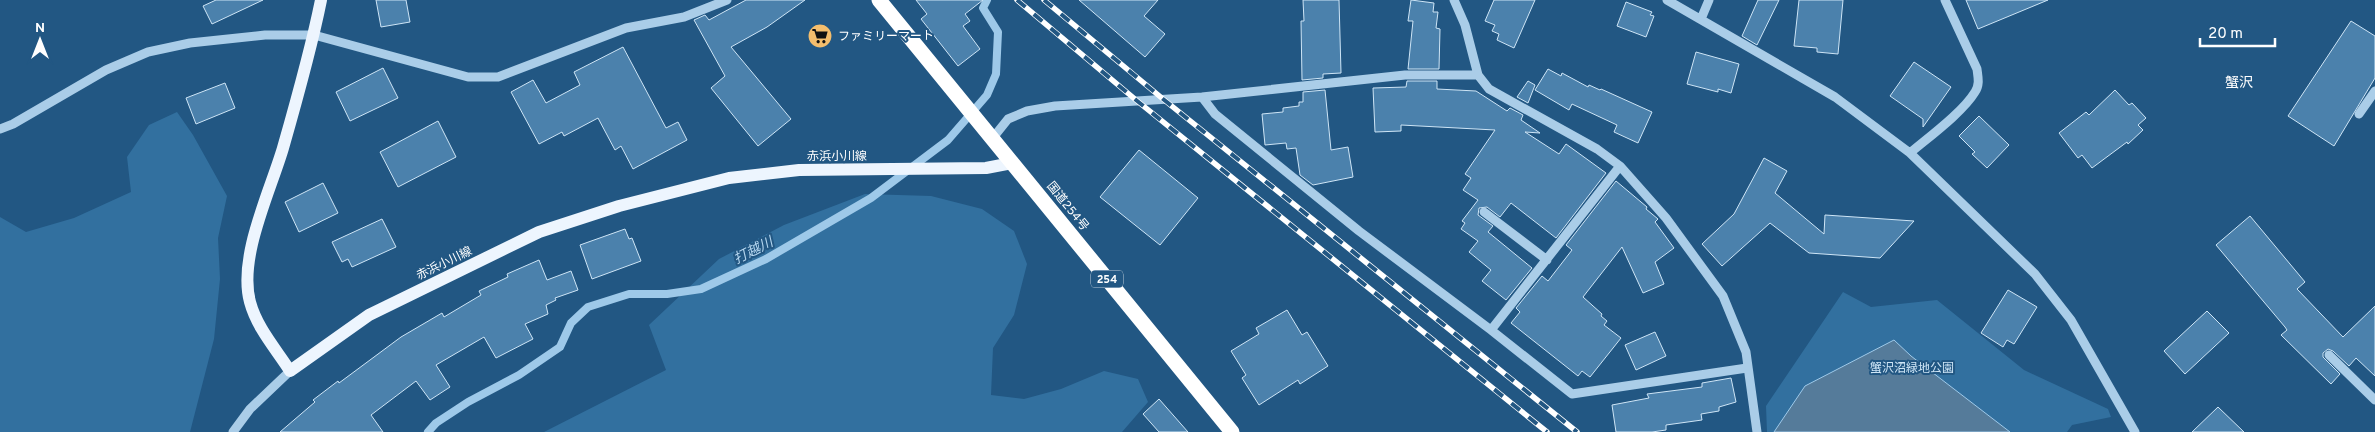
<svg xmlns="http://www.w3.org/2000/svg" width="2375" height="432" font-family="Overpass,'Noto Sans JP',sans-serif">
<style>
.green{fill:#32709f}
.water{fill:#557b9a;stroke:#9ec9e9}
.lines{fill:none;stroke-linecap:round;stroke-linejoin:round}
.stream{stroke:#9ec9e9;stroke-width:8}
.building{fill:#4b81ac;stroke:#cee5f6}
.minor{stroke:#aacde8;stroke-width:9}
.major{stroke:#edf5fe;stroke-width:12}
.highway{stroke:#fff;stroke-width:15}
.rail-casing{stroke:#fff;stroke-width:5.5}
.rail{stroke:#225783;stroke-width:4;stroke-dasharray:11;stroke-linecap:butt}
.labels{text-anchor:middle;stroke-width:4;stroke-linejoin:round;paint-order:stroke}
.shield{fill:#225783;stroke:#bdcdda;stroke-width:1}
.shield-label{font-size:11px;font-weight:bold;fill:#fff}
.poi-label{font-size:12px;fill:#fff;stroke:#225783;text-anchor:start}
.street-label{font-size:12px;fill:#fff;stroke:#225783}
.park-label{font-size:12px;fill:#cee5f6;stroke:#225783}
.neighbourhood-label{font-size:14px;fill:#fff;stroke:#225783}
.water-label{font-size:14px;font-style:italic;fill:#b6d7f0;stroke:#225783}
</style>
<rect width="100%" height="100%" fill="#225783"/>
<path class="green" d="M177 112 193 135 227 196 218 238 220 279 214 339 190 432H0V217L26 232 74 218 131 192 127 157 149 125Z
M865 194 931 196 982 209 1014 231 1027 264 1014 315 993 348 991 395 1024 399 1061 389 1104 371 1138 379 1148 402 1122 432H544L666 370 649 325 719 259 784 225Z
M1843 292 1871 307 1937 300 2024 370 2108 409 2111 417 2072 425 2067 432H1767L1766 406Z"/>
<path class="water" d="M1894 340 1911 356 2010 432H1774L1805 386Z"/>
<g class="lines">
<path class="stream" d="M428 432 436 423 468 402 519 375 560 347 571 323 588 307 629 294H667L701 289 766 259 871 198 948 140 987 95 996 74 998 32 983 8 987 0"/>
</g>
<path class="building" d="M216 0H263L212 24 203 6Z
M376 0H406L410 22 381 27Z
M746 0H805L767 27 731 47 791 119 758 146 711 88 725 76 694 20 705 15 709 20Z
M916 0H983L965 14 970 21 963 26 980 49 958 66 921 19 927 14Z
M1079 0H1158L1144 16 1165 34 1145 57Z
M1303 0H1339L1341 73 1323 74V78L1302 80 1301 21H1304Z
M1411 0 1434 3 1433 12H1438L1436 28 1440 29 1439 69H1408L1413 21H1408Z
M1494 0H1535L1514 48 1497 40 1499 34 1492 31 1495 25 1485 21Z
M1758 0H1779L1757 45 1742 36Z
M1799 0H1843L1838 54 1817 52V48L1794 46Z
M1966 0H2048L1978 29Z
M1626 2 1652 12 1650 15 1654 16 1646 37 1617 26Z
M2351 21 2375 36V78L2334 146 2288 116Z
M623 47 666 128 678 122 687 140 633 169 621 146 615 150 598 118 564 136 562 132 539 144 511 92 533 80 546 103 580 85 574 72Z
M1696 52 1739 64 1731 93 1718 89V92L1687 84Z
M1914 62 1951 87 1923 127V119L1890 96Z
M383 68 398 98 350 121 336 92Z
M1548 69 1561 76 1562 73 1588 87 1589 85 1600 90 1601 89 1652 112 1638 143 1614 132 1617 125 1572 104 1569 110 1535 90Z
M1407 81H1437V89L1476 91 1507 111 1510 108 1523 115 1521 120 1540 133 1525 132 1559 154 1566 144 1606 173 1556 238 1511 203 1500 217 1487 207 1479 208 1478 215 1493 226 1488 232 1532 268 1506 300 1482 281 1491 270 1469 252 1478 241 1461 229 1465 223 1462 221 1478 200 1463 190 1471 178 1465 174 1495 130 1401 125V131L1375 132 1373 88 1406 87Z
M1528 81 1535 85 1528 103 1517 97Z
M225 83 235 108 196 124 186 98Z
M1325 90 1331 150 1348 147 1353 177 1313 185 1300 175 1296 148 1287 149 1286 143 1265 145 1262 114 1283 112V108L1299 106V102H1303V92Z
M2115 90 2129 105 2132 103 2146 118 2138 125 2143 130 2128 144 2127 142 2092 168 2082 155 2078 158 2059 133 2086 112 2089 115Z
M1979 116 2009 145 1987 168 1972 154 1975 152 1959 136Z
M438 121 456 157 398 187 380 152Z
M1139 150 1198 198 1160 245 1100 197Z
M1764 158 1787 171 1775 193 1824 234 1825 215 1914 221 1880 258 1809 253 1770 223 1722 266 1702 244 1734 214Z
M1616 181 1647 207 1646 209 1658 219 1655 222 1674 248 1655 262 1664 284 1643 293 1622 247 1583 297 1602 314 1601 316 1607 321 1604 325 1621 338 1590 377 1582 371 1578 376 1511 323 1520 312 1516 308 1542 276 1548 281 1572 250 1566 245Z
M323 183 338 213 299 232 285 202Z
M2250 216 2305 282 2297 289 2343 337 2375 306V376L2356 358 2349 366 2333 351 2328 349 2323 353V357L2340 374 2331 384 2281 335 2287 330 2285 327 2216 245Z
M382 219 396 247 352 267 348 259 342 262 332 242Z
M625 229 629 239 632 238 641 261 592 279 580 245Z
M539 260 547 280 571 271 578 290 555 298 556 300 546 305 548 314 525 324 533 339 496 358 484 337 436 365 450 387 430 400 416 381 371 415 383 432H280L315 402 313 400 338 381 339 383 401 337 442 313 444 317 481 295 479 291 508 277 507 274Z
M2008 290 2037 307 2014 344 2007 340 2003 347 1981 333Z
M1287 310 1302 335 1307 332 1328 366 1300 384 1298 380 1259 405 1242 378 1246 375 1231 351 1259 334 1256 328Z
M2207 311 2229 333 2185 374 2164 351Z
M1655 332 1666 356 1636 370 1625 345Z
M1731 378 1736 402 1719 407V411L1701 414 1702 420 1666 425V430L1652 432H1616L1612 405 1649 398 1647 394 1702 387V383Z
M1159 399 1188 432H1159L1143 414Z
M2218 407 2244 432H2192Z"/>
<g class="lines">
<path class="minor" d="M1454 0 1465 25 1478 75 1489 89 1597 149 1620 166 1666 218 1723 296 1746 352 1757 432
M1667 0 1835 97 1910 153 2035 274 2071 320 2135 432
M1701 19 1709 0
M1202 97 1215 114 1359 231 1491 330 1572 394 1747 368
M2359 114 2375 91
M0 129 13 124 106 70 148 52 190 43 265 35H314L468 77H498L626 28 684 17 727 0
M992 139 1008 119 1027 111 1055 106 1202 97 1405 75H1478
M1910 153C1929 137 1963 112 1975 92 1980 85 1978 77 1977 69L1945 0
M1484 212 1547 260
M1491 330 1620 166
M2329 355 2375 400
M233 432 250 409 290 371"/>
<path class="major" d="M321 0C311 50 297 99 283 148 270 192 238 257 250 302 257 328 276 349 290 371L369 315 539 232 619 206 729 178 799 170 986 168 1012 163"/>
<path class="highway" d="M879 0 1232 432"/>
<defs>
<path id="rail" d="M1017 0 1136 100 1547 432
M1044 0 1163 99 1577 432"/>
</defs>
<use href="#rail" class="rail-casing"/>
<use href="#rail" class="rail"/>
</g>
<defs>
<symbol id="supermarket-disc" viewBox="-11 -11 22 22"><circle r="9.5" fill="#f4be6d" stroke="#225783"/><path d="M-6-5.5h2.5l.6 2H6L4.5 2H-2.5L-4.4-4H-6ZM-1.5 3.2a1.3 1.3 0 1 0 .1 0ZM3 3.2a1.3 1.3 0 1 0 .1 0Z" fill="#111"/></symbol>
</defs>
<g fill-rule="evenodd">
<use href="#supermarket-disc" x="806" y="22" width="28" height="28"/>
</g>
<g class="labels">
<rect class="shield" x="1091" y="270.5" width="32" height="17" rx="4"/>
<g class="shield-label">
<text x="1107" y="283">254</text>
</g>
<g class="poi-label">
<text x="838" y="40">ファミリーマート</text>
</g>
<g class="street-label">
<text x="837" y="160">赤浜小川線</text>
<text transform="translate(1068 206) rotate(51)" y="4">国道254号</text>
<text transform="translate(444 263) rotate(-26)" y="4">赤浜小川線</text>
</g>
<g class="park-label">
<text x="1912" y="372">蟹沢沼緑地公園</text>
</g>
<g class="neighbourhood-label">
<text x="2239" y="87">蟹沢</text>
</g>
<g class="water-label">
<text transform="translate(753 250) rotate(-27)" y="5">打越川</text>
</g>
</g>
<g transform="translate(40 40)" stroke="#225783" stroke-width="4" paint-order="stroke">
<path d="M0-4L9 19L0 12L-9 19Z" fill="#ffffff"/>
<text y="-8" font-size="14" font-weight="bold" text-anchor="middle" fill="#ffffff">N</text>
</g>
<path d="M2200 38v8h75v-8" fill="none" stroke="#ffffff" stroke-width="2.5"/>
<text x="2208" y="38" font-size="15" fill="#ffffff" stroke="#225783" stroke-width="4" paint-order="stroke">20 m</text>
</svg>
